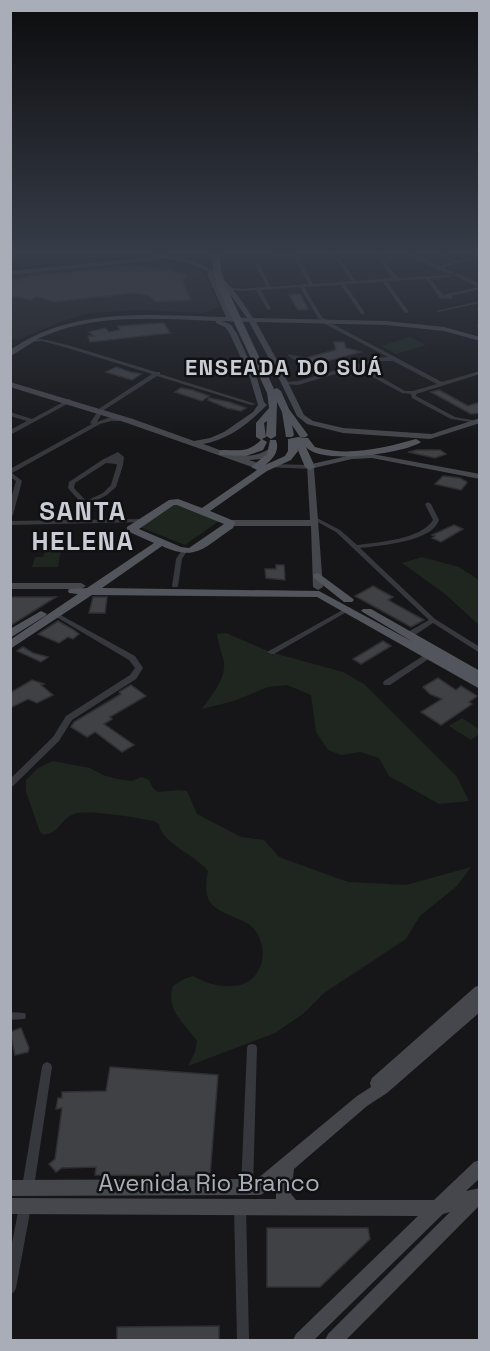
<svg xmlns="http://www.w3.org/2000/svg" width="490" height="1351" font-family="'Space Grotesk',sans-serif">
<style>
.built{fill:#222225}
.green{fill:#1e261f}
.building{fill:#404145;stroke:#303034;stroke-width:1.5}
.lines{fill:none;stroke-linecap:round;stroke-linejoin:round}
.street{fill:#37383d;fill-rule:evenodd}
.secondary{fill:#45474d;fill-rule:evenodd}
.primary{fill:#53555c;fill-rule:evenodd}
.primary-bridge{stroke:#53555c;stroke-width:8}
.labels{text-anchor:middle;stroke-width:5;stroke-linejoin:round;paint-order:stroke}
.far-district-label{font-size:22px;font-weight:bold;letter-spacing:1.5px;fill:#c9ccd4;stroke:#111113}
.near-street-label{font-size:24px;fill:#a8adb8;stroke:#111113}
.district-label{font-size:26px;font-weight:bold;letter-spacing:1.5px;fill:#c9ccd4;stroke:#111113}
</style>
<rect width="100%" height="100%" fill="#161618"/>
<path class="built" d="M156 260 194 267 205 275 220 307 202 313 138 310 90 313 60 322 18 340 11 339 10 274Z"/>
<path class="green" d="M410 337 426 345 396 354 381 346Z
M176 504 219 521 185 545 140 527Z
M61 549 58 567H32L35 557H43L45 550Z
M422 557 459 567 479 580V625L445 594 402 563Z
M226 633 270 652 343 672 364 684 457 777 469 801 439 804 389 776 379 758 360 752 341 755 328 750 316 732 311 695 287 685 268 687 234 701 202 709C211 696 226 679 224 662 222 653 218 644 217 634Z
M462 718 479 729V734L471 740 449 726Z
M53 761 90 768 103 775 117 779 132 781 142 777 149 780 153 788 158 792 179 790 187 791 197 814 241 837 264 840 279 857 348 882 406 885 471 867 457 886 420 916 406 939 324 993 303 1014 275 1033 188 1066 195 1052 197 1041C184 1023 165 1009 173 986L184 979 193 976C206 983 217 987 233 986 262 985 272 949 253 928 243 917 221 916 210 902 204 893 206 881 208 871 197 856 160 842 159 824L154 821C137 818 88 809 74 814 59 820 61 832 44 835L40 832 26 792V780L38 768Z"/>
<path class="building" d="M133 265 170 270 187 275 183 281 191 300 155 302 150 296 136 293 54 302 37 297 31 300 10 296V279L18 280 27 276Z
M300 294 308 309 298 310 289 295Z
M161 323H164L170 333 90 342 88 336H94L89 332 105 328 109 332 120 330 118 326H121Z
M334 342H344L346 348 361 352 315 364 316 370H305L303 364 288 355 306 358 328 352 336 350Z
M116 367 130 372 141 374 132 380 106 372Z
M181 388 192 390 209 396 202 401 175 392Z
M439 390 468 406 480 402V413L471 414 431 392Z
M209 398 229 402 246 408 241 411 227 408 208 400Z
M417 450H440L446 454 435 458 408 452Z
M443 476 460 478 467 482 466 484 461 490 435 484Z
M454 525 463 529 441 542 432 538 435 536 432 535Z
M276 565H284L285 580 266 578 265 569H276Z
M373 586 393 597 388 600 424 620 411 627 355 596Z
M14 597H56L10 626V598Z
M93 597H107L105 613H89Z
M58 621 74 630 79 634 73 639 68 637 59 643 38 634Z
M383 641 391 646 361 664 353 659Z
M23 647 33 653 48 657 41 662 17 651Z
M438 678 456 690 461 686 477 696 469 702 472 704 441 725 421 712 442 699 430 694 423 687Z
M32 680 44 684 41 685 53 695 37 703 28 699 10 708V693Z
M131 685 146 696 110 717 112 719 104 724 134 745 122 752 95 732 87 737 71 727 74 722 121 694 119 692Z
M21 1028 29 1048 28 1052 15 1055 10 1032Z
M110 1067 218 1075 210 1176 95 1175 96 1167 62 1168 56 1172 49 1164 55 1159 62 1108 56 1109 58 1098H62V1092L106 1091Z
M267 1228H368L370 1239 320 1287H267Z
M219 1326V1341H117V1327Z"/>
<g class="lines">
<path class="street" d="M273 255H296L313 284 352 281 333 255H337L356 281 393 278 375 255H379L398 278 450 275V277H448L430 279 443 295 479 287 455 276V274H459L480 284V289L451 296 453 298 451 299 438 298 439 296 426 279 387 281 409 312 407 313H405L383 282 345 284 365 313 363 314H361L341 285 304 287 322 317 327 321 442 382 480 371V374L416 394V396L455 417 477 421V423L451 419 412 398 411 394 402 393 356 368 298 385 283 384V382L298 381 378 358 388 357 323 323 318 318 300 287 261 290 271 309 269 310 267 309 256 290 241 291 226 289V287H228L241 289 267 287 255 264 257 263 259 264 271 287 309 284 293 256 268 258 266 257ZM380 361H393L437 384 413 391H405L361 366Z
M409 255H415L440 266 453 262 439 255H445L458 261 471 258 473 259 443 268 453 272V274H451L436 269Z
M480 301V303L438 312 436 311Z
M478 324H480V327L477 326Z
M42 339 68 345 156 372H160V374L256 404 251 405 157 376 104 410 97 422 111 417 125 419V421H111L100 424 12 473 22 481 13 515 10 517V502L16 481 10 477V469L92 424 90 423 100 408 152 374 64 347 42 341 29 342 27 341 29 340Z
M69 399 71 400V402L10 435V430L27 421 10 416V412L32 419Z
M118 452 124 457 123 465 116 487 107 495 87 505 78 520 143 519 145 520V522L10 525V521L72 520 82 504 68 488 69 482 102 460ZM106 463 116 464 117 465 111 485 103 493 86 501 74 488 75 483Z
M269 464 310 465 313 467 310 469 267 467V465Z
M428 502 431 504 439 520C439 521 435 527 434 528 420 542 379 546 360 548L435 619 480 647V653L433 623 412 637H406L405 635 406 633 429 620 336 532 312 519 315 517 317 518 340 530 357 545C378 542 420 540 433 520L425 504Z
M184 549 187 551 182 559 178 586 177 587H173L172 586 176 559 182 550Z
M348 607 350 608 351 609 350 610 274 654H271L267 652Z
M55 612 135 656 143 668 136 679 72 720 59 741 13 786 10 787V779L53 737 66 716 130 675 135 668 129 660 53 615 51 614Z
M426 654H429L433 656 390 685H384L383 683 384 681Z
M10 1012 25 1013 26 1016 25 1019 10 1020Z
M252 1044 256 1045 257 1048 253 1187 251 1191 247 1192 243 1191 241 1187 247 1048 248 1045Z
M47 1062 51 1064 52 1067 34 1187 32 1191 28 1192 24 1191 22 1187 42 1067 43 1064Z
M25 1201 29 1203 31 1207 16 1288 14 1292 10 1294V1253L19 1207 21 1203Z
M240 1201 244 1203 246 1207 249 1340H237L234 1207 236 1203Z"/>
<path class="secondary" d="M149 255C204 255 225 273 253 318L386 321 444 327 480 337V341L444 331 386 325 256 322 277 360 304 415 313 421 343 428 432 434 480 418V423L430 439 343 433 307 424 297 416 270 360 249 322 222 321 231 325 237 334 257 378 264 402 267 405C248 424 230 439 203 444 221 450 239 460 258 454 265 452 269 448 276 448V452L262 459 249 460 261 464V468H255L127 423 10 387V382L133 419 194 441 210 438 224 432 253 412 258 405 250 378 230 334 225 327 216 323V321C158 319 96 313 42 337 31 342 21 351 10 356V350C72 306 155 315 226 317L207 274 209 272C196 266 172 255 158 260L10 275V271L152 257ZM214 277 233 298 247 318 233 317Z
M372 454 480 474V479L372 458 352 459 314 468 323 587 318 590 313 587 311 526H230L226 523 230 520H310L307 465 352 455Z
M10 583H81L86 586 81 589H10Z
M480 985V1012L387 1093 367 1106 294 1169 291 1194 296 1200H434L474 1162 480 1160V1178L466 1191 480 1188V1205L346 1340H325L328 1334 450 1212 443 1214 314 1340H293L296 1334 418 1216 10 1214V1198L276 1199V1183L266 1192 260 1195 10 1196V1180L257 1179 357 1096 371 1087 370 1083 372 1078 475 987Z"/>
<path class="primary" d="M277 388 281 391 289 409 308 435 306 437H300L292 425 294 435 292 437H286L282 412 277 402 276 436 271 439 266 436 267 421 264 423 266 437 262 439 267 442 263 450 246 456 219 455V451L222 450C241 450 247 453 261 440L256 437V423L269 408 267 392Z
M298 437 308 438 315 447C348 457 384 448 416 439L421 442C403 454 320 465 306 447L315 467 310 470 305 467 297 448 298 451 291 460 267 471 210 511 234 521 235 523 233 528C204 547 197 562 162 546L102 588 319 591 413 642 361 611 363 609H371L480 671V689L317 597 92 595 10 649V640L78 594 69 593 68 591 69 589 87 588 154 543 127 531V527L169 500 178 499 202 508 257 470 251 467 267 454 270 440H276C280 451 273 459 265 465L285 456 288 451V439ZM174 505H177L224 524 189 548 181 547 139 529Z
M318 573 352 598 354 600 352 602H344L314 578 313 576 314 574Z
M41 611 47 614 45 616 10 638V629Z"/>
<path class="primary-bridge" d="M216 255 217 271 222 287 271 392"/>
</g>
<linearGradient id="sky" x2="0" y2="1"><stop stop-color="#0c0c0d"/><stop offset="0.57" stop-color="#363c48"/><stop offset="1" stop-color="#363c48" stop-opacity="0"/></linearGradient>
<rect width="490" height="444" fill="url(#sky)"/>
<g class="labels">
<g class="far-district-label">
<text x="284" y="375">ENSEADA DO SUÁ</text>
</g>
<g class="near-street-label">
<text x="209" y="1191">Avenida Rio Branco</text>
</g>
<g class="district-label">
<text x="83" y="520">SANTA<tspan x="83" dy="30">HELENA</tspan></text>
</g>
</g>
<rect width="490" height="1351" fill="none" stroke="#a8adb8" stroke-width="24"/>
</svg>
